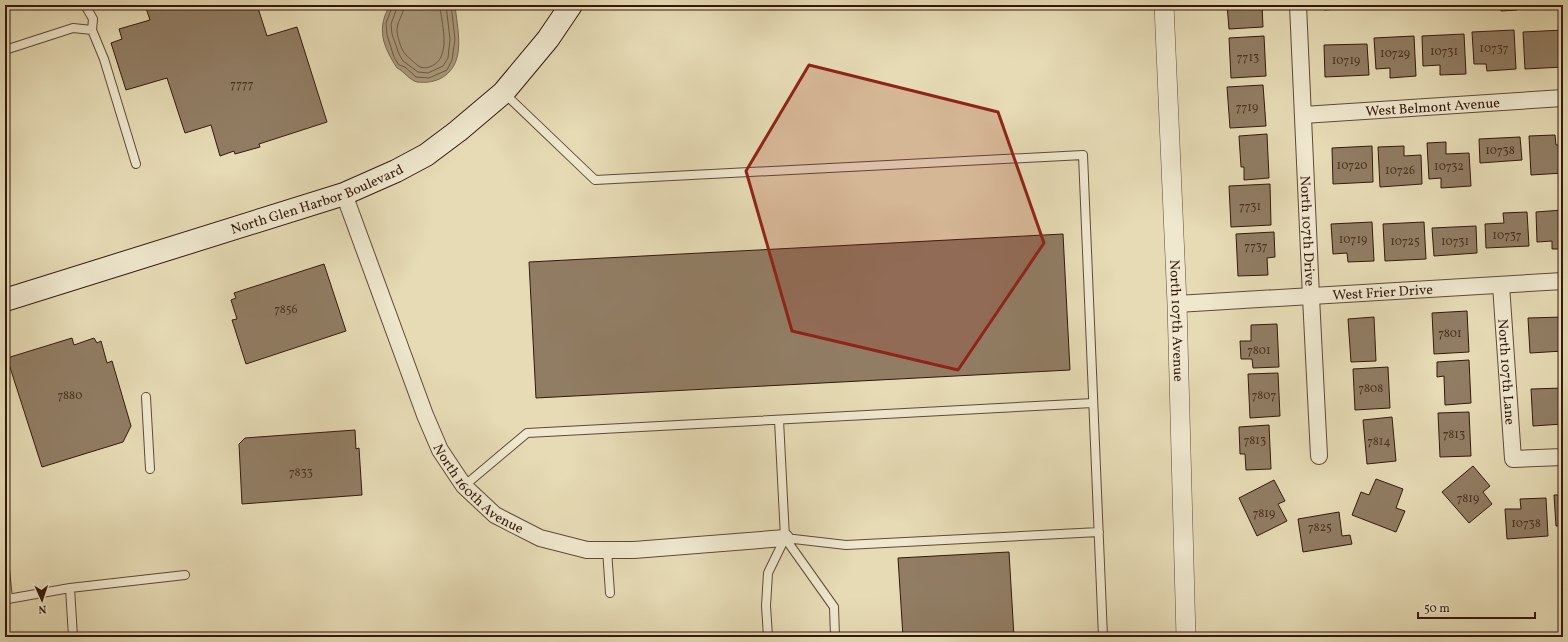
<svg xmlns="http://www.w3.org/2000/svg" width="1568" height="642" font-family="Vollkorn,serif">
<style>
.water{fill:#a9997c;stroke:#7a654f}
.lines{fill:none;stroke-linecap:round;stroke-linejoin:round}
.shore{stroke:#6e5844;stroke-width:1}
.building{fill:#917d64;stroke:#34180c}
.service-casing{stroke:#604936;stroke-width:10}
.minor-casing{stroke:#604936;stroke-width:18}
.tertiary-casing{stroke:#604936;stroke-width:20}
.secondary-casing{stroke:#34180c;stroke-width:24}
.service{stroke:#efe8cf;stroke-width:8}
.minor{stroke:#efe8cf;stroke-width:16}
.tertiary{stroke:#efe8cf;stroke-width:19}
.secondary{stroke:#efe8cf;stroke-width:22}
.marked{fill:#8f2418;fill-opacity:0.2;stroke:#8f2418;stroke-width:3;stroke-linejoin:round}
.labels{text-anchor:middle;stroke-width:4;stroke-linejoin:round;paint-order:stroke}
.number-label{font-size:12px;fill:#4b3122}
.street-label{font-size:14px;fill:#34180c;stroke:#efe8cf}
</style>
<rect width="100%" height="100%" fill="#e6dbb5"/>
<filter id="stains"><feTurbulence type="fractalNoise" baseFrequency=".005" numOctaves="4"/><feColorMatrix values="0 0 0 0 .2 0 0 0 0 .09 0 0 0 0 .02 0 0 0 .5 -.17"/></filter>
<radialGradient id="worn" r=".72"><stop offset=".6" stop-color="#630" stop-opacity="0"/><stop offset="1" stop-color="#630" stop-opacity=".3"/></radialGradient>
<path class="water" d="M390 5H455C457 28 467 62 443 77 435 82 426 83 417 82 409 80 404 71 397 68 383 46 376 29 390 5Z"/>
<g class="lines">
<path class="shore" d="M393 5 386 23 387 35 394 57 399 65 405 67 416 77 429 78 447 70 452 60 455 39 451 5
M398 5 391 24 392 34 399 54 403 61 418 72 428 73 443 66 448 58 450 39 446 5
M404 5C404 15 396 22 397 32 398 38 401 50 406 55 408 57 418 66 420 67 428 70 438 64 441 57 448 41 441 22 440 5"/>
</g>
<path class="building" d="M145 5H257L267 36 297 27 327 122 259 144 260 147 235 154 234 151 220 156 211 125 185 133 167 78 126 90 111 43 122 39 119 29 150 20Z
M1227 5H1262L1263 27 1229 29Z
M1324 5H1365V7L1324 10Z
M1372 5H1412L1372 7Z
M1500 5H1516L1517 10 1501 11Z
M1514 30 1516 69 1487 71 1486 64H1474L1472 32Z
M1563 30V67L1525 69 1523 32Z
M1464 34 1466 74 1440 75V65L1423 66 1422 36Z
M1264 36 1266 76 1231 78 1229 38Z
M1414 36 1416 76 1390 78V68L1376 69 1374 38Z
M1367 44 1369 75 1325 77 1324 45Z
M1263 85 1266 126 1230 128 1227 87Z
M1267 134 1269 178 1244 180V167H1241L1239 136Z
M1555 135 1556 145H1563V173L1531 175 1529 136Z
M1520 137 1522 160 1480 163 1479 139Z
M1446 142V154L1469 153 1471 186 1441 188V178L1429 179 1427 143Z
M1372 146 1373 182 1333 184 1332 148Z
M1404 146V156L1421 155 1422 184 1380 187 1378 147Z
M1270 184 1271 225 1231 227 1229 186Z
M1563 210V249H1552V241L1537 242 1536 212Z
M1527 212 1529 246 1486 248 1485 224 1504 223 1503 213Z
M1372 222 1374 261 1348 262 1347 253 1333 254 1331 224Z
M1424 222 1426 259 1385 261 1383 224Z
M1476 226 1477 253 1434 256 1432 228Z
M1274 232 1275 257 1267 258 1268 275 1238 276 1236 234Z
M1063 234 1070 370 536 398 529 262Z
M324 264 346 331 246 364 232 320 237 319 231 300 236 298 234 293Z
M1467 311 1469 352 1434 354 1432 313Z
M1374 317 1376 361 1351 362 1348 319Z
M1563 317V351L1530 353 1528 318Z
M1277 324 1279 367 1253 368 1252 359H1241L1240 341H1251V325Z
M72 338 74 345 94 338 97 343 101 341 107 363 112 361 131 426 123 442 42 467 7 358Z
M1469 360 1471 403 1445 405 1444 376 1437 377V362Z
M1388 367 1390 408 1355 410 1353 369Z
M1278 373 1280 416 1250 418 1248 374Z
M1563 388V424L1533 426 1531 389Z
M1469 412 1471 456 1440 457 1438 413Z
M1392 417 1396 461 1367 464 1363 420Z
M1269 425 1271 469 1246 470 1245 454H1240L1239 427Z
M355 430 356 449 359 448 362 495 242 504 239 444 245 438Z
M1473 466 1490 486 1483 492 1492 504 1469 523 1442 492Z
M1376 479 1403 489 1396 508 1405 511 1396 532 1352 515 1361 492 1369 495Z
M1274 480 1285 501 1278 504 1287 521 1257 536 1239 498Z
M1554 495H1563V526H1556Z
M1546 498 1548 536 1507 539 1505 509H1521L1520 499Z
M1339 512 1342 536 1350 535 1352 544 1303 552 1298 519Z
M1009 552 1014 637H903L898 558Z"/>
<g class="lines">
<defs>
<path id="service" d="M85 5 93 19 92 30
M5 50 73 28 92 30 104 59 136 164
M504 93 595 180 1083 155 1103 637
M146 397 150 469
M464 486 527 433 1093 403
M785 538 846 545 1099 532
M785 538 834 607 835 637
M607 550 610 593
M5 569 8 599 70 588 185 575
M70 588 73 637
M768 637 766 606 768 573 785 538 779 420"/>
<g id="minor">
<path id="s1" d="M1298 5 1311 297 1319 456"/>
<path id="s2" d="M1303 115 1563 98"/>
<path id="s3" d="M344 194 425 415 440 450 464 486 495 515 540 538 587 550H634L785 538"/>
<path id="s4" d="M1501 285 1513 459 1563 457"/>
<path id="s5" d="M1177 304 1563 281"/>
</g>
<g id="tertiary">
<path id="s6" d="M1164 5 1177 304 1186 637"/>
</g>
<g id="secondary">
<path id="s7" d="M5 300 344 194 396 171 426 155 458 131 503 93 548 39 571 5"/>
</g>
</defs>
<use href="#service" class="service-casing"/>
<use href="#minor" class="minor-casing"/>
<use href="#tertiary" class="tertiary-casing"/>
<use href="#secondary" class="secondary-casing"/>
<use href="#service" class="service"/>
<use href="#minor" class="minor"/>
<use href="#tertiary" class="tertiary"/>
<use href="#secondary" class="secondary"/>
</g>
<path class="marked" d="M809 65 998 112 1044 243 958 370 792 331 746 171Z"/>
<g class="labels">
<g class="number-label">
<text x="1494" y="52">10737</text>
<text x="1444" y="55">10731</text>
<text x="1395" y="57">10729</text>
<text x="1248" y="61">7713</text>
<text x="1346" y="64">10719</text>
<text x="242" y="88">7777</text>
<text x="1247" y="111">7719</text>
<text x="1500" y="154">10738</text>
<text x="1352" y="169">10720</text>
<text x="1449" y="170">10732</text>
<text x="1400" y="174">10726</text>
<text x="1250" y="210">7731</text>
<text x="1507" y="239">10737</text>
<text x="1353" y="243">10719</text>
<text x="1405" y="245">10725</text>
<text x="1455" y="245">10731</text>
<text x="1256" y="250">7737</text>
<text x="286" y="313">7856</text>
<text x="1450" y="337">7801</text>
<text x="1259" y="354">7801</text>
<text x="1371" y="392">7808</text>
<text x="70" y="399">7880</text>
<text x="1264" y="399">7807</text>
<text x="1454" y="438">7813</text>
<text x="1255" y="444">7813</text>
<text x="1379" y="445">7814</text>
<text x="301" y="476">7833</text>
<text x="1468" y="502">7819</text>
<text x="1264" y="517">7819</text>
<text x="1526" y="527">10738</text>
<text x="1320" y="531">7825</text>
</g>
<g class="street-label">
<text dy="5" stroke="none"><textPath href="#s2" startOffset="130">West Belmont Avenue</textPath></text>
<text dy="5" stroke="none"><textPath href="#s7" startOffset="328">North Glen Harbor Boulevard</textPath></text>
<text dy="5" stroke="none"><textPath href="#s1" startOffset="226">North 107th Drive</textPath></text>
<text dy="5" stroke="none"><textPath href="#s5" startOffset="206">West Frier Drive</textPath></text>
<text dy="5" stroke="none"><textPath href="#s6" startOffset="316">North 107th Avenue</textPath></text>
<text dy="5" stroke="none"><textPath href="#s4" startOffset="87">North 107th Lane</textPath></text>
<text dy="5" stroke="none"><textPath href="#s3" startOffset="329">North 160th Avenue</textPath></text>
</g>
</g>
<rect width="1568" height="642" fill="none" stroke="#e6dbb5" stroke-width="20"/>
<rect x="6" y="6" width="1556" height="630" fill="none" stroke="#34180c" stroke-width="2"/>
<rect x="10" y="10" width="1548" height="622" fill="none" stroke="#34180c"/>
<g transform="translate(42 600) rotate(177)" stroke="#efe8cf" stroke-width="3" paint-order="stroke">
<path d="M0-3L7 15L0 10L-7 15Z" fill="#34180c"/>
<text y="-6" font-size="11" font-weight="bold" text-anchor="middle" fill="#34180c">N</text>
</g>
<path d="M1418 612v6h117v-6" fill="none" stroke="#34180c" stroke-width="2"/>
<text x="1424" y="612" font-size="12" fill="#34180c" stroke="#efe8cf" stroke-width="3" paint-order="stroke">50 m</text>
<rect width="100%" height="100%" filter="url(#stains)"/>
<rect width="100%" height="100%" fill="url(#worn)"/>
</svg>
